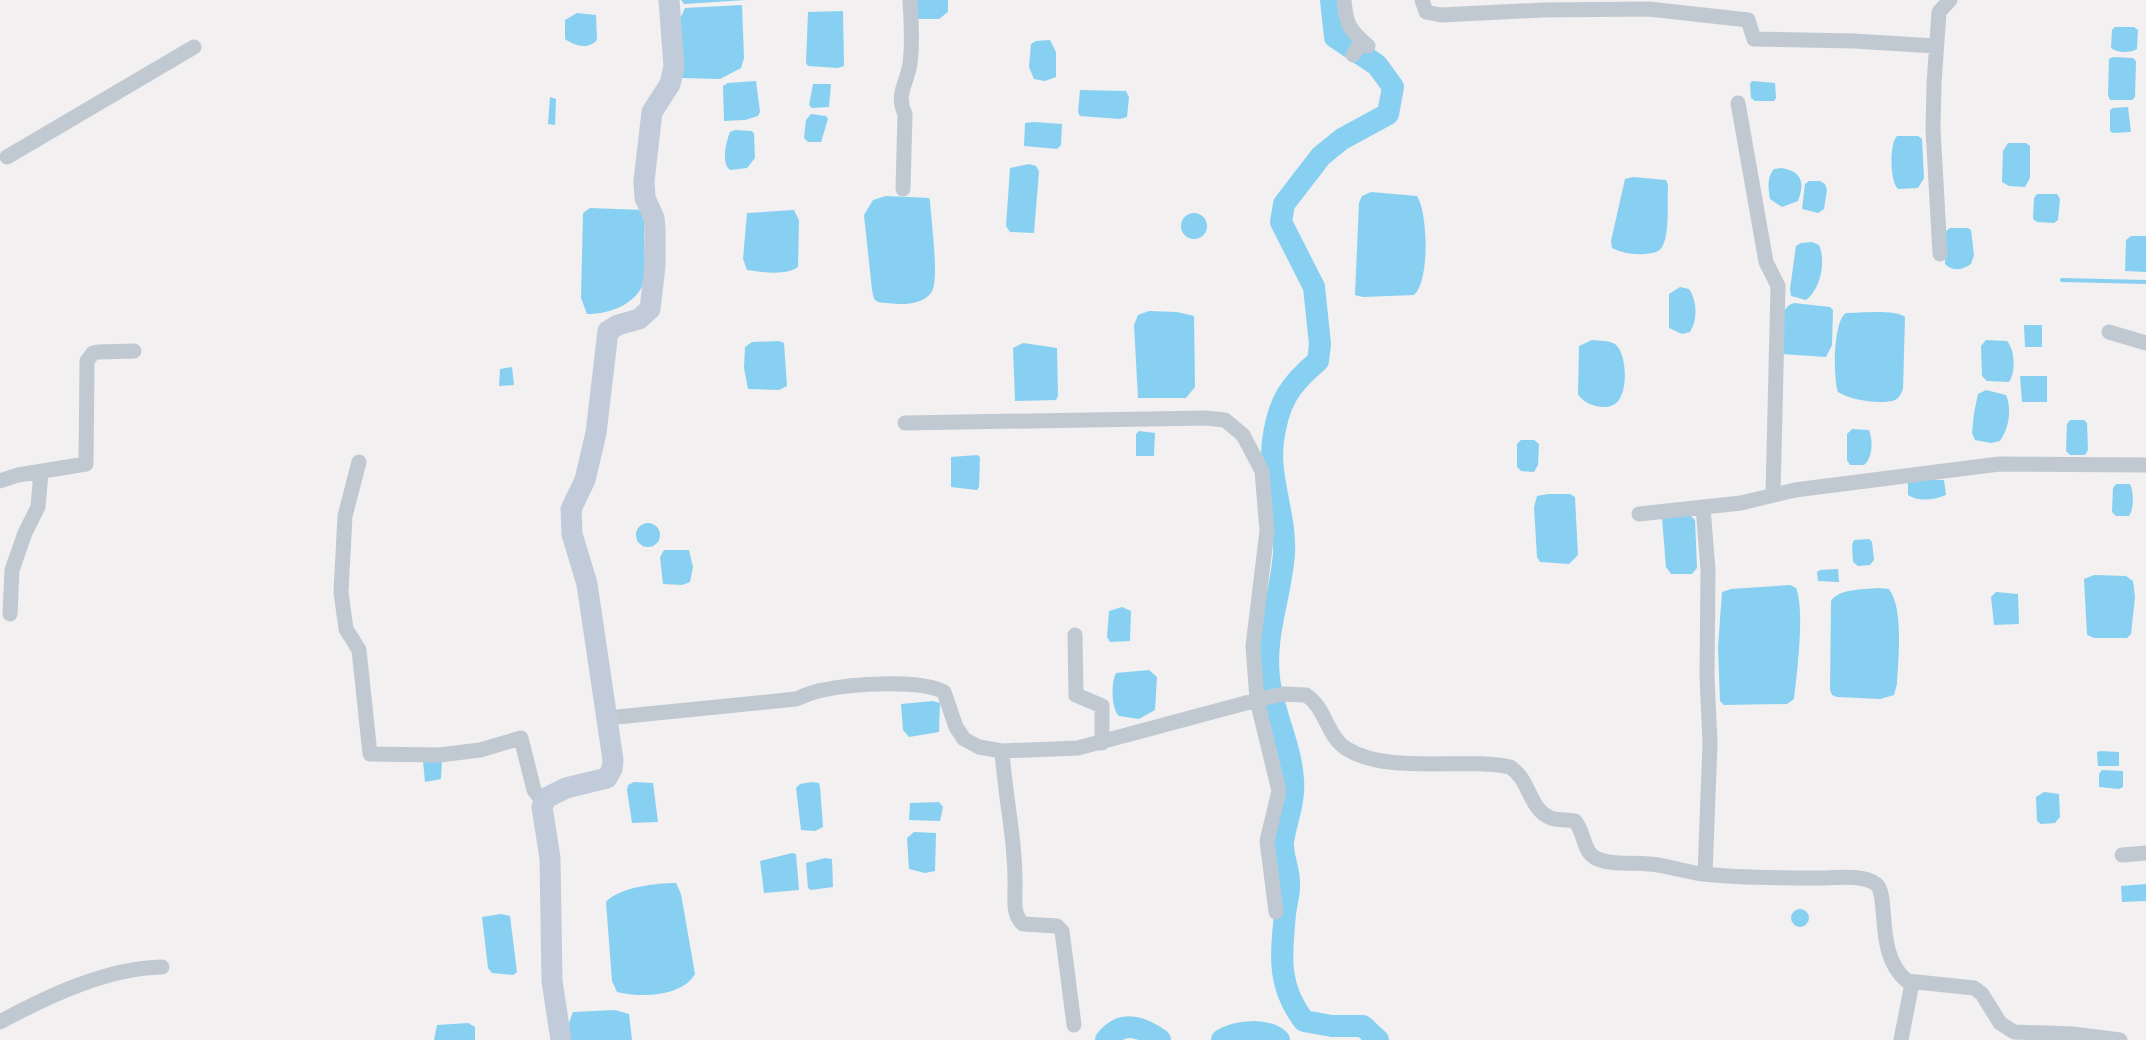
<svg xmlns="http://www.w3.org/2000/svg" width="2146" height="1040" font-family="'Titillium Web',sans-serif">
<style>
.water{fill:#88d0f1}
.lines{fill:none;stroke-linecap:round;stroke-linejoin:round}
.stream{stroke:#88d0f1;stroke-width:4}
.river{stroke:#88d0f1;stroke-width:22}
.street{stroke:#c0c9d2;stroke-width:15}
.secondary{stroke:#c2cbda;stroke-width:21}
</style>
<rect width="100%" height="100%" fill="#f2f0f0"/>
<path class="water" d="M681 0H746L684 4Z
M914 0H948V12L939 19H917Z
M742 5 744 58 741 68 720 79 682 78 680 19 685 8Z
M843 11 844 66 838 68 808 66 806 63 808 12Z
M577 13 596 15 597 40C588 50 575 46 565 39V20Z
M2115 27H2134L2138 30 2137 49C2131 53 2117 53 2111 48L2112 30Z
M1050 40 1056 52V77L1045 81 1034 79 1029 67 1031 44 1036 41Z
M2113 57 2133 58 2136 61 2135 97 2132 100H2110L2108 95 2109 59Z
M756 81 760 112 758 116 745 120 724 121 723 86 728 83Z
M1752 81 1775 83 1776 98 1774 101H1755L1751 98 1750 84Z
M813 84H831L829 107 812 108 809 105Z
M1080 90 1126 91 1129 97 1127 117 1120 119 1080 116 1078 112Z
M550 97 556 99 555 125 548 124Z
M2128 107 2131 132 2113 133 2110 131V110L2113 108Z
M811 114 826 116 828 119 821 142H808L804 138 806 120Z
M1034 122 1062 124 1061 145 1057 149 1024 146 1025 123Z
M735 130 752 131 754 134 755 158 747 168 730 170C721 163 726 142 730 132Z
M1897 136H1918L1922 139 1924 178 1918 188 1898 189C1890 182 1889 144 1897 136Z
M2008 143H2026L2030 146V178L2025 187 2009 186 2002 182 2003 151Z
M1029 164 1036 166 1039 171 1034 233 1010 232 1006 226 1010 168Z
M1782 168C1802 172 1805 182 1798 201L1782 207 1770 199C1768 188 1767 177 1774 169Z
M1633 177 1666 180 1668 185C1667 200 1670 235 1662 247 1659 253 1651 253 1645 254 1634 255 1622 253 1612 248L1611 241 1625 179Z
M1809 181H1820L1825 184 1827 190 1824 209 1818 213 1802 209 1805 184Z
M1371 192 1417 196C1428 213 1430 281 1414 295L1363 297 1355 295 1359 203 1362 196Z
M2037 194H2057L2060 199 2058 220 2054 223 2037 222 2033 219 2034 198Z
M886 196 929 198 930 201C931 218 940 283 931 293 919 308 894 304 878 302L874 299 872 290 864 215 873 200Z
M590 208 644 210 645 280C637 304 611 314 587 314L581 298 583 213Z
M794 210 799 220 798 267C785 276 762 272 747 270L743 259 747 213Z
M1181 226a13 13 0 1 1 26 0a13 13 0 1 1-26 0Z
M1950 228H1968L1971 230 1974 255 1971 264C1962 270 1953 272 1945 264L1946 231Z
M2131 236H2146V272L2125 271 2126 240Z
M1812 242 1819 245C1826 261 1821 289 1806 300L1791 296 1790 289 1796 246 1801 243Z
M1680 287 1689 289C1697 301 1698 319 1690 332L1682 334 1669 328V294Z
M1794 303 1830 307 1833 310 1832 345 1826 357 1782 354C1782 337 1775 309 1794 303Z
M1149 311 1177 312 1194 316 1195 387 1186 398H1138L1134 325 1138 315Z
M1846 313C1859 313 1896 309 1905 317L1903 389C1901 393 1900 398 1895 400 1881 405 1850 400 1838 392 1833 378 1833 321 1846 313Z
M2024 325H2042V347H2025Z
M1592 340C1599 341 1608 340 1615 344 1627 353 1628 390 1618 401 1609 413 1583 405 1578 394L1579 346Z
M1986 340 2007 341C2015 350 2016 372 2009 382L1987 381 1982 376 1981 346Z
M779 341 784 343 787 386 779 390 748 389 744 368 745 347 752 342Z
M1023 343 1057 348 1058 396 1056 400 1015 401 1013 348Z
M512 367 514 385 499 386 500 369Z
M2047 376V402H2022L2020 376Z
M1986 390 2006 395C2012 408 2009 429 2000 441L1991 443 1975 440 1972 433 1974 413 1978 394Z
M2070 420H2084L2087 423 2088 450 2085 455H2070L2066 451 2067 424Z
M1852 429 1869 430C1873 440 1873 458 1864 465H1850L1847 460V434Z
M1139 431 1155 433 1154 456H1136V434Z
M1521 440H1534L1539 444 1538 465 1534 472 1521 471 1517 467V444Z
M977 455 980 457 979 487 977 490 951 487V457Z
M1917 480H1944L1946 495C1935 500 1918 502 1908 495V483Z
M2116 484H2130C2134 492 2134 509 2129 516H2116L2112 512 2113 488Z
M1548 494H1570L1575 497 1578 555 1569 564 1540 562 1537 557 1534 507 1537 496Z
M1689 514 1695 520 1697 568 1692 574H1671L1666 567 1662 518Z
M636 535a12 12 0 1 1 24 0a12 12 0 1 1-24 0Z
M1869 539 1872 542 1874 560 1870 565 1858 566 1853 562 1852 545 1854 540Z
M664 550H689L693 567 690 582 682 585 663 584 660 557Z
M1838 569 1839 582 1818 581 1817 572 1820 570Z
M2094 575 2126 576 2133 581 2135 597 2131 634 2127 638H2094L2087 635 2084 579Z
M1790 585 1796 588C1805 608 1797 675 1794 699L1787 704 1724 705 1720 701 1718 647 1722 592 1731 589Z
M1878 588 1889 589C1904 609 1898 659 1897 684L1894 695 1880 699 1837 697 1832 695 1830 690 1831 601C1840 588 1862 590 1878 588Z
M1996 592 2018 594 2019 624 1994 625 1991 597Z
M1122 607 1131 611 1130 641 1110 642 1107 637 1109 611Z
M1149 670 1157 677 1155 710 1139 719 1119 716C1111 709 1111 683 1116 673Z
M933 701 940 703 939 732 909 737 903 730 901 704Z
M2101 751 2119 752V766H2098L2097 752Z
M442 759 441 779 425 782 423 761Z
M2102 770 2123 771V787L2119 789 2099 787V774Z
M634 782 653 783 658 822 632 823 627 790 628 785Z
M812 782 819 783 820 787 823 827 815 831 801 830 796 788 800 784Z
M2044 792 2059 794 2060 817 2055 823 2041 824 2037 821 2036 797Z
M939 802 943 807 940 821 909 820 910 803Z
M914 832 936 833 935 871 925 873 909 869 907 838Z
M792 853 796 854 799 890 764 893 760 861Z
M825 858 832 859 833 887 811 890 808 888 806 863Z
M676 883 681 894 695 974C682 997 640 998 617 992L612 981 606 902C619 887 657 883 676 883Z
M2146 884V901L2122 902 2121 886Z
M1791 918a9 9 0 1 1 18 0a9 9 0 1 1-18 0Z
M501 914 510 916 517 972 513 975 492 973 488 968 482 917Z
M615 1010 629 1014 632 1040H570L568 1026 573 1012Z
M468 1023 475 1027V1040H434L437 1025Z"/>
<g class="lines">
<path class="stream" d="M2062 280 2146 282"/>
<path class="river" d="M1331 0 1335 37 1377 65 1393 87 1388 114 1342 139 1321 156 1284 204 1281 222 1314 287 1320 344 1318 361C1289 385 1278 403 1273 441 1268 478 1286 515 1284 553 1281 597 1264 633 1269 678 1273 713 1291 745 1293 780 1295 802 1286 821 1283 842 1282 855 1289 869 1289 882 1290 893 1286 904 1285 914 1281 956 1277 986 1304 1021L1332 1026H1363L1378 1040
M1106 1040C1123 1019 1142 1027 1160 1040
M1222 1040C1236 1031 1266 1028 1279 1040"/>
<path class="street" d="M1344 0C1346 24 1349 30 1368 46
M1422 0 1426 12 1441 15 1543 10 1649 9 1748 20 1754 39 1854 41 1935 46
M1353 55 1362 41
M1738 103 1766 262 1778 286 1773 494
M7 157 194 47
M903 189 905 114C895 94 908 82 910 63 913 42 911 21 910 0
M1940 254 1933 129 1934 84 1939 12 1950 0
M2109 332 2146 343
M905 423 1206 418 1225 420 1243 435 1262 471 1267 531 1253 646 1257 700 1279 791 1267 841 1276 912
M359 462 345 516 341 592 346 629 359 650 370 754 439 755 480 750 521 738 534 790 543 802
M0 481 18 475 86 464 87 361 93 353 98 352 134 351
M1703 507 1708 570 1707 677 1710 743 1705 874
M1639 514 1741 503 1795 490 1999 464 2146 465
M10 614 12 570 25 533 38 507 41 472
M1075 635 1076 695 1102 706V743
M607 718 796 699C804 696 814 691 823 690 851 684 919 679 944 692L956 727 964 739 979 747 1002 751 1078 748 1257 700 1283 694 1306 695C1326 708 1327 737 1347 749 1389 775 1464 757 1510 767 1530 779 1529 810 1551 818 1559 821 1567 819 1575 821 1584 831 1583 850 1594 857 1609 866 1632 862 1649 864 1667 865 1684 872 1703 874 1741 878 1779 878 1817 878 1834 878 1862 874 1876 884 1890 895 1874 955 1907 981L1974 988 1982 994 2000 1023 2014 1032 2073 1034 2120 1040
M1002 751C1005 797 1016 842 1015 889 1015 902 1013 915 1023 924L1057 926 1062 931 1074 1025
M2122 855 2146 853
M0 1022C48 996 107 968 162 967
M1901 1040 1912 983"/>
<path class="secondary" d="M561 1040 552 981 550 858 542 807 546 798 566 788 607 778 612 769 613 760 587 584 572 534 571 509 585 480 596 433 608 331 618 325 639 319 650 309 655 266V229L654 218 645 198 644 181 652 112 670 84 674 67 669 0"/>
</g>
</svg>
